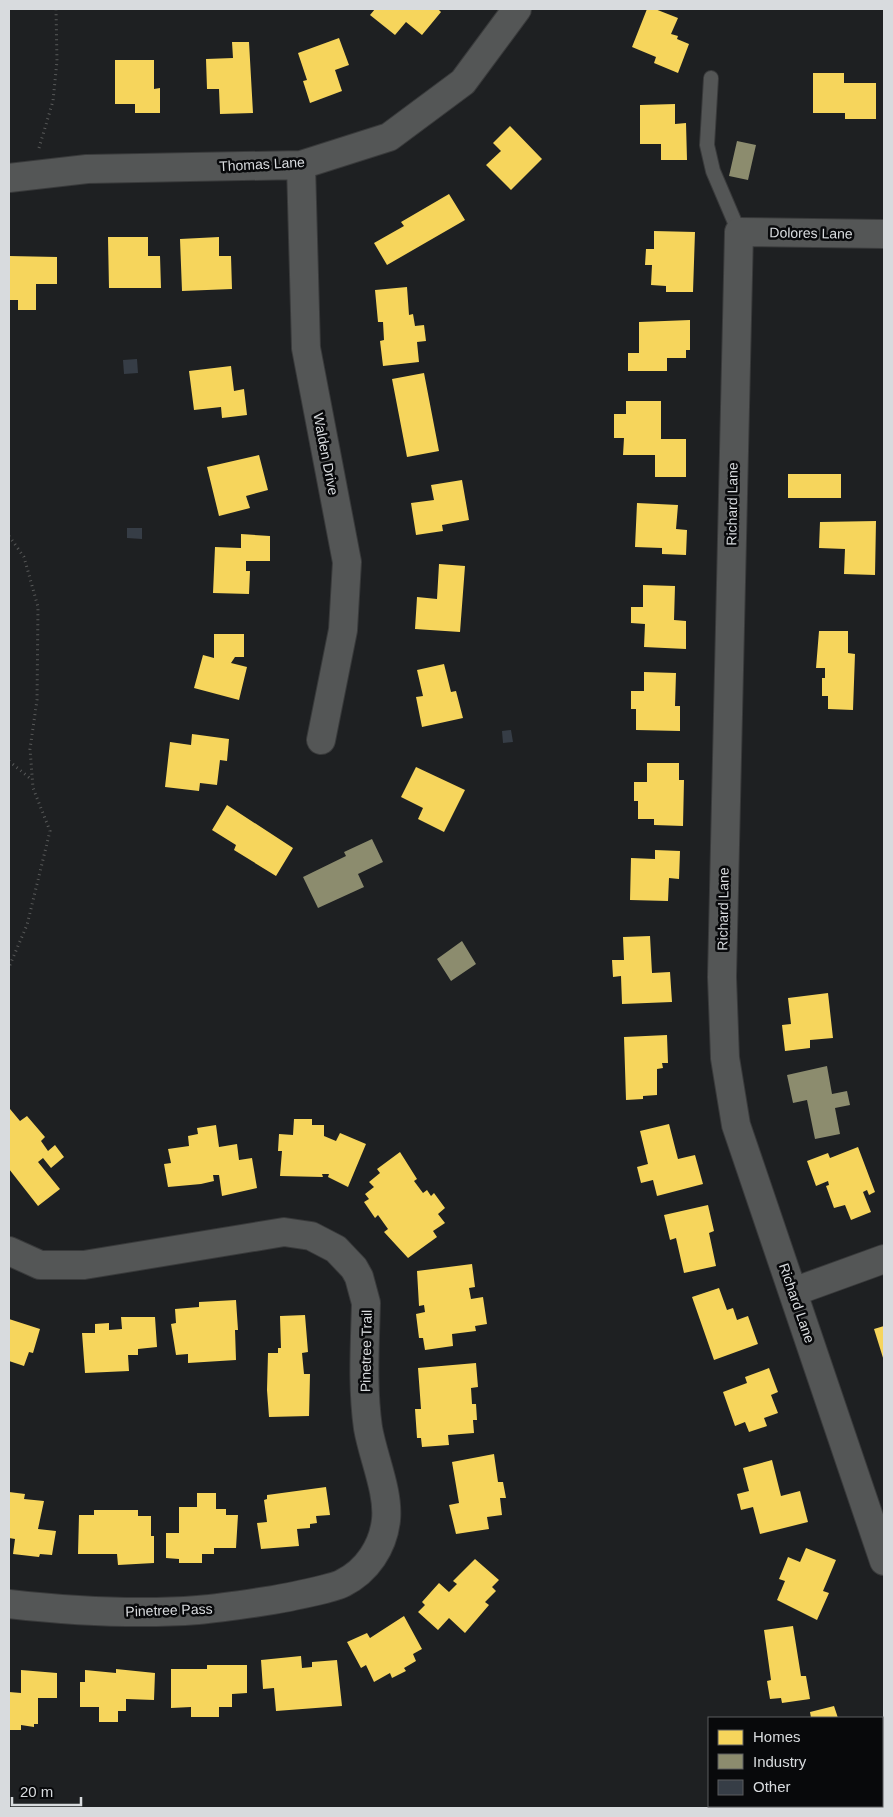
<svg xmlns="http://www.w3.org/2000/svg" width="893" height="1817" font-family="Arial,sans-serif">
<style>
.homes{fill:#f6d55c}
.industry{fill:#8c8c6e}
.building{fill:#363d46}
.lines{fill:none;stroke-linecap:round;stroke-linejoin:round}
.lane-casing{stroke:#393a3b;stroke-width:16}
.street-casing{stroke:#393a3b;stroke-width:30}
.path{stroke:#585959;stroke-width:3;stroke-dasharray:1 4;stroke-linecap:butt}
.lane{stroke:#545656;stroke-width:14}
.street{stroke:#545656;stroke-width:28}
.labels{text-anchor:middle;stroke-width:5;stroke-linejoin:round;paint-order:stroke}
.street-label{font-size:14px;fill:#d8dbde;stroke:#08090b}
</style>
<rect width="100%" height="100%" fill="#1e2022"/>
<path class="homes" d="M375 9H438L441 12 422 35 406 22 395 35 370 15Z
M647 9H655L678 18 671 34 678 36 677 39 689 44 678 73 654 63 656 57 632 47Z
M339 38 349 65 335 70 342 91 310 103 303 81 307 80 298 53Z
M232 42H249L253 113 220 114 219 89H207L206 59 233 58Z
M115 60H154V89L160 88V113H135V104H115Z
M813 73H844V83H876V119H845V113H813Z
M675 104V124L686 123 687 160H661V144H640V105Z
M510 126 542 159 511 190 486 165 501 151 493 143Z
M449 194 465 220 387 265 374 243 404 226 401 222Z
M654 231 695 232 693 292H666V286L651 285 652 265H645L646 249H654Z
M108 237H148V256H160L161 288H109Z
M219 237V256H231L232 289 182 291 180 239Z
M9 256 57 257V284H36V310H18V300H9Z
M407 287 409 315 413 314 415 326 424 325 426 341 417 342 419 362 383 366 380 341 384 340 383 322H378L375 290Z
M690 320V350H686V358H667V371H628V353H639V322Z
M231 366 234 391 244 389 247 415 222 418 221 407 194 410 189 371Z
M424 373 439 451 407 457 392 379Z
M626 401H661V439H686V477H655V455H623L624 438H614V414H626Z
M259 455 268 490 246 496 250 508 219 516 207 467Z
M788 474H841V498H788Z
M462 480 469 520 442 525 443 531 416 535 411 503 434 500 431 485Z
M637 503 678 505 676 529 687 530 686 555 662 554V548L635 547Z
M876 521 875 575 844 574 845 549 819 548 820 522Z
M241 534 270 536V561H246V571H250L249 594 213 593 215 547 241 548Z
M439 564 465 566 460 632 415 629 417 597 437 599Z
M643 585 675 586 674 620 686 621V649L644 647 645 624 631 623V607H643Z
M819 631H848V653L855 654 853 710 828 709V696H822V678H825V668H816Z
M214 634H244V657H235L231 663 247 667 239 700 194 688 203 655 214 658Z
M444 664 451 692 456 691 463 718 422 727 416 697 423 696 417 670Z
M644 672 676 673 675 706H680V731L636 730V709H631V691H644Z
M192 734 229 739 227 761 220 760 217 785 200 783 199 791 165 787 170 742 191 745Z
M647 763H679V780H684L683 826 654 825V819H638V801H634V782H647Z
M416 767 465 790 444 832 418 819 423 808 401 797Z
M227 805 293 848 276 876 234 850 236 845 212 830Z
M655 850 680 851 679 879 669 878 668 901 630 900 631 858 655 859Z
M650 936 652 973 670 972 672 1002 622 1004 621 976 613 977 612 960H624L623 937Z
M828 993 833 1038 810 1040V1048L785 1051 782 1025 791 1024 788 998Z
M667 1035 668 1063H662L663 1068 657 1069V1095L643 1096V1099L626 1100 624 1037Z
M10 1109 20 1121 27 1116 45 1137 41 1141 48 1151 55 1145 64 1157 51 1168 43 1158 38 1162 60 1189 38 1206 9 1169V1110Z
M294 1119H312V1125H324V1136L336 1141 340 1133 366 1144 348 1187 328 1177 329 1174H322L323 1177 280 1176 282 1151H278L279 1134 293 1135Z
M669 1124 678 1159 695 1155 703 1184 657 1196 653 1180 641 1183 637 1167 648 1164 640 1131Z
M216 1125 219 1147 237 1144 239 1160 252 1158 257 1188 222 1196 219 1175H213L214 1181 201 1184 168 1187 164 1164 171 1163 168 1149 189 1146 188 1136 198 1134 197 1128Z
M858 1147 875 1192 869 1195 867 1190 863 1192 871 1212 851 1220 845 1205 834 1208 826 1186 829 1185 828 1181 816 1186 807 1161 828 1153 830 1158Z
M400 1152 417 1179 414 1181 423 1193 427 1190 431 1196 434 1193 445 1208 438 1214 445 1223 433 1231 437 1237 408 1258 384 1232 388 1229 378 1215 375 1218 364 1202 369 1199 365 1194 374 1187 369 1182 380 1173 377 1169Z
M708 1205 714 1231 709 1233 716 1266 684 1273 676 1238 670 1240 664 1215Z
M472 1264 475 1287 469 1288 471 1299 483 1297 487 1324 475 1326 476 1331 452 1334 453 1346 425 1350 423 1338H419L416 1314 425 1312 424 1305 419 1306 417 1271Z
M719 1288 727 1310 733 1308 737 1320 748 1316 758 1344 714 1360 692 1297Z
M236 1300 238 1330H235L236 1360 188 1363V1354L176 1355 171 1324 176 1323 175 1309 199 1307V1302Z
M305 1315 308 1352 302 1353 304 1374H310L309 1416 269 1417 267 1390 268 1353H278V1348H281L280 1316Z
M121 1317H155L157 1347 138 1349V1355H128L129 1371 85 1373 82 1333H95V1324L109 1323V1330L122 1329Z
M9 1319 40 1329 33 1353 29 1352 24 1366 9 1361Z
M884 1326V1361L874 1329Z
M476 1363 478 1387 471 1388 472 1404H476L477 1420H473L474 1433 448 1435 449 1445 422 1447 421 1438H417L415 1409H421L418 1368Z
M769 1368 778 1392 771 1395 778 1413 764 1418 767 1426 749 1432 745 1422 735 1426 723 1392 747 1383 745 1377Z
M494 1454 498 1482H503L506 1498H500L502 1515 487 1517 489 1529 456 1534 449 1505 459 1503 452 1462Z
M772 1460 781 1496 800 1491 808 1522 760 1534 753 1507 741 1510 737 1494 749 1491 743 1468Z
M326 1487 330 1515 316 1516 317 1523 310 1524V1528L297 1529 299 1546 261 1549 257 1523 267 1522 264 1500 267 1499V1495Z
M9 1492 25 1494 24 1499 44 1501 38 1529 56 1531 52 1555 40 1554 39 1557 13 1554 15 1539 9 1538Z
M197 1493H216V1509H226V1515H238L236 1548H214V1554H202V1563H179V1559L166 1558V1533H179V1507H197Z
M94 1510H138V1516H151V1536H154V1563L118 1565 117 1554H78L79 1515H94Z
M806 1548 836 1560 823 1591 829 1593 817 1620 777 1600 785 1581 779 1579 788 1557 800 1562Z
M475 1559 499 1580 492 1587 496 1591 485 1602 489 1605 465 1633 449 1618 438 1630 418 1612 425 1605 422 1602 439 1583 449 1592 457 1584 453 1581Z
M404 1616 422 1649 413 1654 416 1661 404 1668 406 1671 392 1678 390 1673 374 1682 366 1665 361 1668 347 1642 367 1633 370 1638Z
M793 1626 801 1676H806L810 1699 782 1703 781 1698 770 1699 767 1681 771 1680 764 1630Z
M301 1656 302 1668 312 1667V1662L337 1660 342 1706 276 1711 274 1688 263 1689 261 1660Z
M207 1665H247V1693L232 1694V1707H219V1717H191V1707L171 1708V1669H207Z
M116 1669 155 1673 154 1700 126 1699V1711H118V1722H99V1707H80V1682H85V1670L116 1673Z
M21 1670 57 1673V1698H38V1724H34V1727L21 1725V1730H9V1692L21 1693Z
M834 1706 838 1718H811L810 1712Z
M884 1742V1770L882 1771V1743Z"/>
<path class="industry" d="M737 141 756 145 748 180 729 176Z
M372 839 383 862 358 874 364 887 318 908 303 877 346 856 344 852Z
M462 941 476 964 451 981 437 959Z
M827 1066 832 1094 847 1091 850 1105 835 1108 840 1134 815 1139 807 1100 793 1103 787 1075Z"/>
<path class="building" d="M137 359 138 373 124 374 123 360Z
M127 528H142V539L127 538Z
M511 730 513 742 503 743 502 731Z"/>
<g class="lines">
<defs>
<path id="lane" d="M711 78 707 145 713 171 739 232"/>
<path id="street" d="M301 165 306 348 347 562 343 630 321 740
M9 178 87 169 301 165 389 137 463 82 517 9
M884 234 739 232 722 977 725 1058 736 1125 884 1561
M9 1251 40 1265H84L284 1232 311 1236 336 1249 354 1268 359 1277 366 1303C365 1345 362 1386 368 1428 373 1457 389 1492 386 1520 383 1547 367 1571 343 1583 338 1586 331 1587 325 1589 308 1593 291 1597 273 1600 248 1604 223 1608 198 1610 135 1615 72 1611 9 1604
M793 1292 884 1259"/>
</defs>
<use href="#lane" class="lane-casing"/>
<use href="#street" class="street-casing"/>
<path class="path" d="M39 148 53 101 57 61 56 9
M9 536 24 557 38 607 37 700 30 749 33 788 50 831 27 925 9 967
M9 761 32 780"/>
<use href="#lane" class="lane"/>
<use href="#street" class="street"/>
</g>
<g class="labels">
<g class="street-label">
<text transform="translate(262 164) rotate(-3)" y="5">Thomas Lane</text>
<text transform="translate(811 233) rotate(1)" y="5">Dolores Lane</text>
<text transform="translate(326 454) rotate(79)" y="5">Walden Drive</text>
<text transform="translate(732 504) rotate(-89)" y="5">Richard Lane</text>
<text transform="translate(723 909) rotate(-89)" y="5">Richard Lane</text>
<text transform="translate(797 1303) rotate(71)" y="5">Richard Lane</text>
<text transform="translate(366 1351) rotate(-89)" y="5">Pinetree Trail</text>
<text transform="translate(169 1610) rotate(-2)" y="5">Pinetree Pass</text>
</g>
</g>
<rect width="893" height="1817" fill="none" stroke="#d8dbde" stroke-width="20"/>
<rect x="708" y="1717" width="175" height="90" fill="#08090b" stroke="#5b5d5f"/>
<rect x="718" y="1730" width="25" height="15" fill="#f6d55c" stroke="#5b5d5f"/>
<text x="753" y="1742" font-size="15" fill="#d8dbde">Homes</text>
<rect x="718" y="1754" width="25" height="15" fill="#8c8c6e" stroke="#5b5d5f"/>
<text x="753" y="1767" font-size="15" fill="#d8dbde">Industry</text>
<rect x="718" y="1780" width="25" height="15" fill="#363d46" stroke="#5b5d5f"/>
<text x="753" y="1792" font-size="15" fill="#d8dbde">Other</text>
<path d="M12 1797v8h69v-8" fill="none" stroke="#d8dbde" stroke-width="2.5"/>
<text x="20" y="1797" font-size="15" fill="#d8dbde" stroke="#08090b" stroke-width="4" paint-order="stroke">20 m</text>
</svg>
